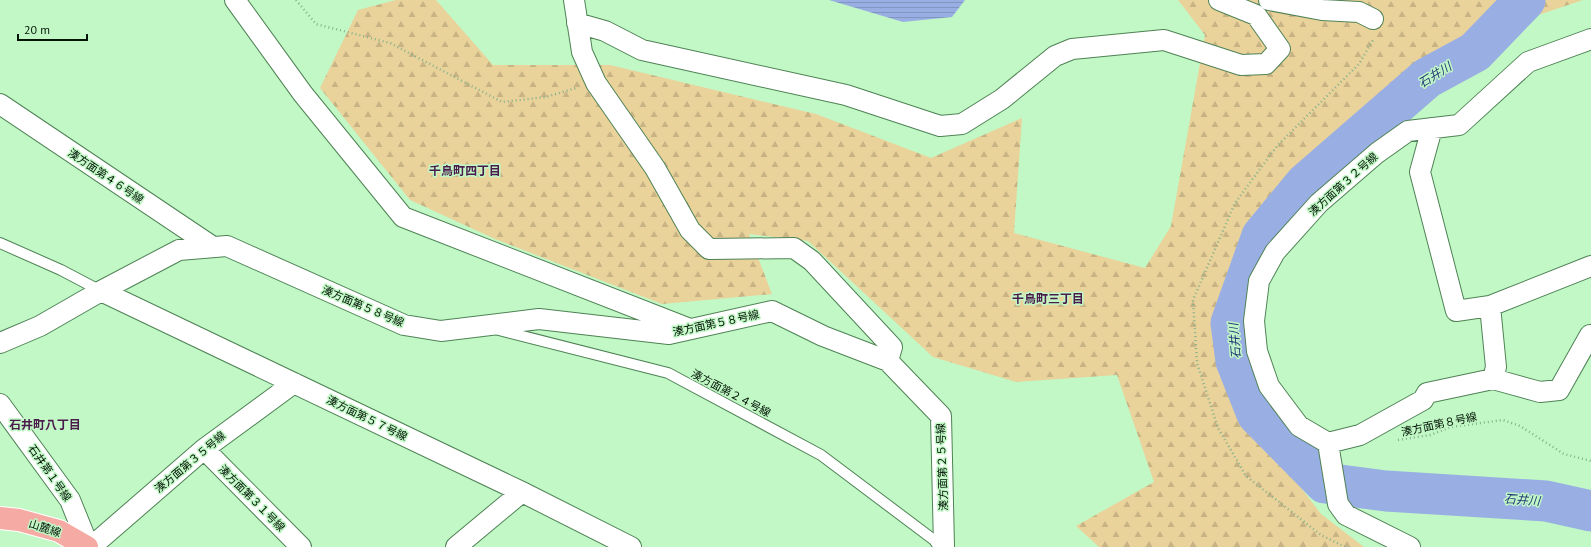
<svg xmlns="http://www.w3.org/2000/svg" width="1591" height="547" font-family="'PT Sans','Noto Sans JP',sans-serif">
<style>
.forest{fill:url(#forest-firs)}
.water{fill:url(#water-rules)}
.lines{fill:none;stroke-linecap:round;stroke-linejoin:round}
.river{stroke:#99afe4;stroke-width:41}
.service-casing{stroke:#4f8255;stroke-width:12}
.minor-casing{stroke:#4f8255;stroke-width:22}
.primary-casing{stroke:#fff;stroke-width:24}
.path{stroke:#86b18a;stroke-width:2.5;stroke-dasharray:1 3;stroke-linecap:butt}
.service{stroke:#fff;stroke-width:10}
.minor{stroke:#fff;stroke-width:20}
.primary{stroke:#f5aaa3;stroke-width:22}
.labels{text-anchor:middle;stroke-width:3;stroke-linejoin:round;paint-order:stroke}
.street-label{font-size:11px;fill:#021404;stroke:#c1f8c6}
.water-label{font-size:12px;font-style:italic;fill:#223776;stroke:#c1f8c6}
.neighbourhood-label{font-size:12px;font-weight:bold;fill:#4b1b4c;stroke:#c1f8c6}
</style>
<defs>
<pattern id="forest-firs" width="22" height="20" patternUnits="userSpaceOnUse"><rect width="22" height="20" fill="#ead29b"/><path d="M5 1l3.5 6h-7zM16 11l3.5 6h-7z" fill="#c7b384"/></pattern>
<pattern id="water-rules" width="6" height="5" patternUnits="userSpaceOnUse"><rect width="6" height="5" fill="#99afe4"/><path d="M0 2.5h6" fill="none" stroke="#8296c2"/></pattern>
</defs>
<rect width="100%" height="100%" fill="#c1f8c6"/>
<path class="forest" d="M396 0H436L493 65H610L816 114 931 158 1022 118 1014 233 1145 268 1171 226 1205 35 1178 0H1583L1493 30 1351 117 1262 234 1229 322 1250 421 1321 514 1364 547H1099L1076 526 1154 482 1117 375 1016 382 933 357 808 241 749 234 772 294 662 304 495 239 410 200 320 88 358 10Z"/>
<path class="water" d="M829 0H965L952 17 903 22Z"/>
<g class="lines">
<path class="river" d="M1525 0 1475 52 1427 78 1305 184 1262 236 1231 323 1236 361 1257 414 1325 483 1386 491 1546 501 1591 511"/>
<defs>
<path id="service" d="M0 243 61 270 101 291
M495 329 668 373 821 455 934 540 939 547"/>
<path id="minor" d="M235 0 303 94 403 217 690 329
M1269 0 1322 10 1359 12 1373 19
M577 23 605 31 642 50 846 95 940 126 962 124 1002 99 1055 56 1072 49 1164 40 1241 65 1266 64 1280 49 1256 15 1219 0
M0 104 213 247
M1432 128 1420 172 1456 311 1490 306
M101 291 522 492 631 547
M0 343 40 326 101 291 179 250 227 246 404 325 441 331 539 319 669 334 772 311 823 336 888 361 892 347 812 261 794 248 709 249 690 230 655 168 596 83 582 52 574 0
M888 361 941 416 944 547
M1493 379 1540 392 1559 390 1590 335
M0 404 70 500 89 547
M1328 443 1299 426 1269 386 1257 351 1254 321 1259 281 1275 252 1319 203 1377 153 1408 131 1459 125 1528 62 1591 39
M1328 443 1360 435 1423 400 1427 393 1493 379 1496 367 1490 306 1591 266
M1328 443 1338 504 1346 515 1410 547
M204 449 301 547
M91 547 204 449 294 383
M456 547 522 492"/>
<path id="primary" d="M0 518 19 520 59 531 87 547"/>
</defs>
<use href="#service" class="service-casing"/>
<use href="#minor" class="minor-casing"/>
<use href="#primary" class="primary-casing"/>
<path class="path" d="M296 0 316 24 390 43 502 102 546 97 576 88
M1398 440 1430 435 1451 427 1503 420 1520 426 1564 454 1591 461
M1345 547 1321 535 1246 476 1218 428 1197 363 1193 300 1235 203 1277 146 1359 64 1373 40"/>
<use href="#service" class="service"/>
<use href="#minor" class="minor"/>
<use href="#primary" class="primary"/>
</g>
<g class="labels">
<g class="street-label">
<text transform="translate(106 176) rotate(34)" y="4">湊方面第４６号線</text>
<text transform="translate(1343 184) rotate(-42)" y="4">湊方面第３２号線</text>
<text transform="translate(363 306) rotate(23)" y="4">湊方面第５８号線</text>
<text transform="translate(716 323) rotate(-12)" y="4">湊方面第５８号線</text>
<text transform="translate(731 393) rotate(28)" y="4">湊方面第２４号線</text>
<text transform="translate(367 418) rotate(26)" y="4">湊方面第５７号線</text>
<text transform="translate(1439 424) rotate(-12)" y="4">湊方面第８号線</text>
<text transform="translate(190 462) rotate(-40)" y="4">湊方面第３５号線</text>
<text transform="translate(942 467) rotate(-92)" y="4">湊方面第２５号線</text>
<text transform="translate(50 473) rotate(55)" y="4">石井第１号線</text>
<text transform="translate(252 498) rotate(45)" y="4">湊方面第３１号線</text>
<text transform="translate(45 528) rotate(18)" y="4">山麓線</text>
</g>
<g class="water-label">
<text transform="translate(1435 75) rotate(-32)" y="4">石井川</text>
<text transform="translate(1235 341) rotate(-95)" y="4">石井川</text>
<text transform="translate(1522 500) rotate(4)" y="4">石井川</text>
</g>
<g class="neighbourhood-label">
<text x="465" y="175">千鳥町四丁目</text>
<text x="1048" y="303">千鳥町三丁目</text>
<text x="45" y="429">石井町八丁目</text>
</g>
</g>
<path d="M18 34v6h69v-6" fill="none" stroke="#021404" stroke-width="2"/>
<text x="24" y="34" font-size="12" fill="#021404" stroke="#c1f8c6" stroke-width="3" paint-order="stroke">20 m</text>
</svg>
